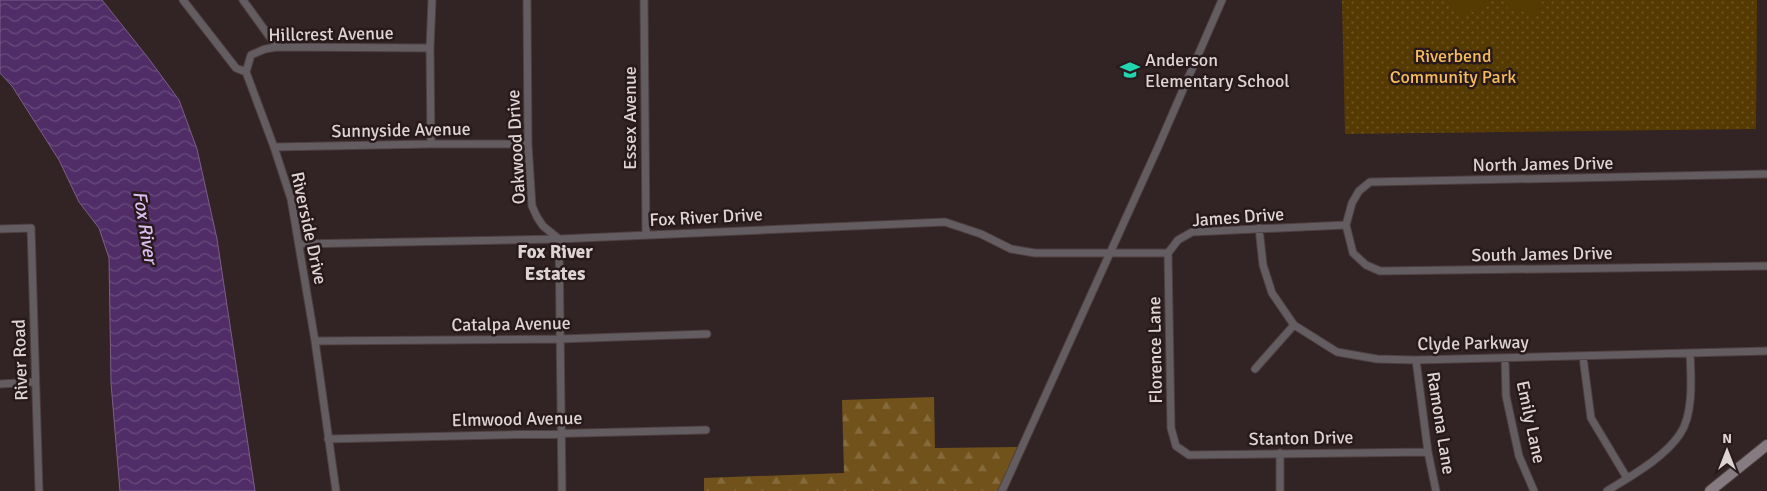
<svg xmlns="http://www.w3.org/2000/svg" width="1767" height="491" font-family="Signika,sans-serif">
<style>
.forest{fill:url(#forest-firs)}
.park{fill:url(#park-dots)}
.pitch{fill:#553a02}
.water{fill:url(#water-waves);stroke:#7b5f88}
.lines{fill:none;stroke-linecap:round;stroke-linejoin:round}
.minor-casing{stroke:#4e3f40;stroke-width:9}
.secondary-casing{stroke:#4e3f40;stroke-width:12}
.minor{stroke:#635d61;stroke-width:7}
.secondary{stroke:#857b81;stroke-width:10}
.labels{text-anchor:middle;stroke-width:5;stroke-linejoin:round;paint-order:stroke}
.street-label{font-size:18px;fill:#ded4d4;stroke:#281a1b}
.park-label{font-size:18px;fill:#f7bc5b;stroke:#281a1b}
.poi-label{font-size:18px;fill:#ded4d4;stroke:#281a1b;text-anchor:start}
.water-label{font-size:19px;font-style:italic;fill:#dcbef3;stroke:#281a1b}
.neighbourhood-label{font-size:19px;font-weight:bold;fill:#ded4d4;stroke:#281a1b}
</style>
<defs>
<pattern id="forest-firs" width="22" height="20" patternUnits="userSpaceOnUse" patternTransform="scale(1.25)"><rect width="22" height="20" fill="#71521b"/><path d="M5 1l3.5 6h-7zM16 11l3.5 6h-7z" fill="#856a3b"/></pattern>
<pattern id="park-dots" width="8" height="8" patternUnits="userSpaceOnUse" patternTransform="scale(1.25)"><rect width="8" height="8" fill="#553a02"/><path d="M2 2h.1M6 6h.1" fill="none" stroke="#6d5626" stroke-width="1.8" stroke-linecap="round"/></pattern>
<pattern id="water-waves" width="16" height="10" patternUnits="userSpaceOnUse" patternTransform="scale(1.25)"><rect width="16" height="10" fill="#502d67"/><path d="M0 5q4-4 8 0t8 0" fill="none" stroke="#694b7c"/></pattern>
</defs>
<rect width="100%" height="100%" fill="#322324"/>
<path class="forest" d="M934 397 935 448 1018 447 998 491H704V478L844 473 842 400Z"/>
<path class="park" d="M1342 0H1757L1756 129 1345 134Z"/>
<path class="pitch" d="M1451 0H1489V5L1484 9H1478L1477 12H1465V14L1458 15 1457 9H1451Z
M1504 0H1542L1541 8 1535 10V14H1528V12L1509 9 1504 4Z"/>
<path class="water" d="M0 0H102L149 59 179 100 197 149 217 239 255 491H120L111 383 109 258 99 228 79 202 59 160 12 86 0 73Z"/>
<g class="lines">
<defs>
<path id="minor" d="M183 0 236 68 246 72 274 147 291 199 315 341 336 491
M243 0 277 47
M527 0 528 144 532 206 537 217 543 226 559 239 562 491
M644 0 646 235
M246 72 251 55 265 49 277 47 430 48
M431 144 430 48 432 0
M274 147 431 144H528
M1767 174 1370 182 1359 191 1352 203 1346 225 1353 253 1366 265 1380 271 1767 266
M1259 228 1263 265 1272 293 1294 325 1337 352 1377 359 1416 360 1767 351
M0 229 31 228 39 491
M299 244 559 239 945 222 981 234 1011 249 1035 253H1168L1178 240 1192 232 1346 225
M1168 253 1171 428 1176 446 1189 455 1428 452
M315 341 560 339 707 334
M1583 357 1591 418 1627 478
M1505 358 1506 396 1519 456 1534 491
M1416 360 1428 452 1436 491
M1255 369 1294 325
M0 384 35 382
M328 439 706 430
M1280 453V491
M1002 491 1159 145 1222 0
M1607 491C1631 476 1664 458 1680 434 1694 414 1691 376 1690 353"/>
<path id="secondary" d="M1710 491 1767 445"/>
</defs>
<use href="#minor" class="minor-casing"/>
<use href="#secondary" class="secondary-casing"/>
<use href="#minor" class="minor"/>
<use href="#secondary" class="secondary"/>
</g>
<defs>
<symbol id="school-bare" viewBox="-9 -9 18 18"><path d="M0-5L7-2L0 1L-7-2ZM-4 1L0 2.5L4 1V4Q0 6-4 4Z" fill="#20d5b0" stroke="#281a1b" stroke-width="2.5" paint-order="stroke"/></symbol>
</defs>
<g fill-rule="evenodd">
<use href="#school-bare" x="1116" y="56" width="28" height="28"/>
</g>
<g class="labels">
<g class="street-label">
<text transform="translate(331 34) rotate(-1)" y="6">Hillcrest Avenue</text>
<text transform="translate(630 118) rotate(-90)" y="6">Essex Avenue</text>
<text transform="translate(401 130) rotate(-1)" y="6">Sunnyside Avenue</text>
<text transform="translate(516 147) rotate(-93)" y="6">Oakwood Drive</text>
<text transform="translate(1543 164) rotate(-1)" y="6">North James Drive</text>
<text transform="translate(706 217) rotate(-3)" y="6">Fox River Drive</text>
<text transform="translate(1238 217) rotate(-4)" y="6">James Drive</text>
<text transform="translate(309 228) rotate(78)" y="6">Riverside Drive</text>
<text transform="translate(1542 254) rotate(-1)" y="6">South James Drive</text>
<text transform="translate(511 324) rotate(-1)" y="6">Catalpa Avenue</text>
<text transform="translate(1473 343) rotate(-1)" y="6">Clyde Parkway</text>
<text transform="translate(1155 350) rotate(-91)" y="6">Florence Lane</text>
<text transform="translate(20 360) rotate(-92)" y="6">River Road</text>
<text transform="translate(517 419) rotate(-1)" y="6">Elmwood Avenue</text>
<text transform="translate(1531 422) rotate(78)" y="6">Emily Lane</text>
<text transform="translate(1441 423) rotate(81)" y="6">Ramona Lane</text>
<text transform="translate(1301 438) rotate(-1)" y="6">Stanton Drive</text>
</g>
<g class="park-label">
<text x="1453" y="62">Riverbend<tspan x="1453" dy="21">Community Park</tspan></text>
</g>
<g class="poi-label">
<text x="1145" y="66">Anderson<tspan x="1145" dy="21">Elementary School</tspan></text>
</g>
<g class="water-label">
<text transform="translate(146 227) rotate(81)" y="7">Fox River</text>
</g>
<g class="neighbourhood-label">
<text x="555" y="258">Fox River<tspan x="555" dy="22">Estates</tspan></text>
</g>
</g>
<g transform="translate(1727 451)" stroke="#281a1b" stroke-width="4" paint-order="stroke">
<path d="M0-4L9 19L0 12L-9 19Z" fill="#ded4d4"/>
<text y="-8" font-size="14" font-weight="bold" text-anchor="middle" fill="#ded4d4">N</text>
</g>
</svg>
